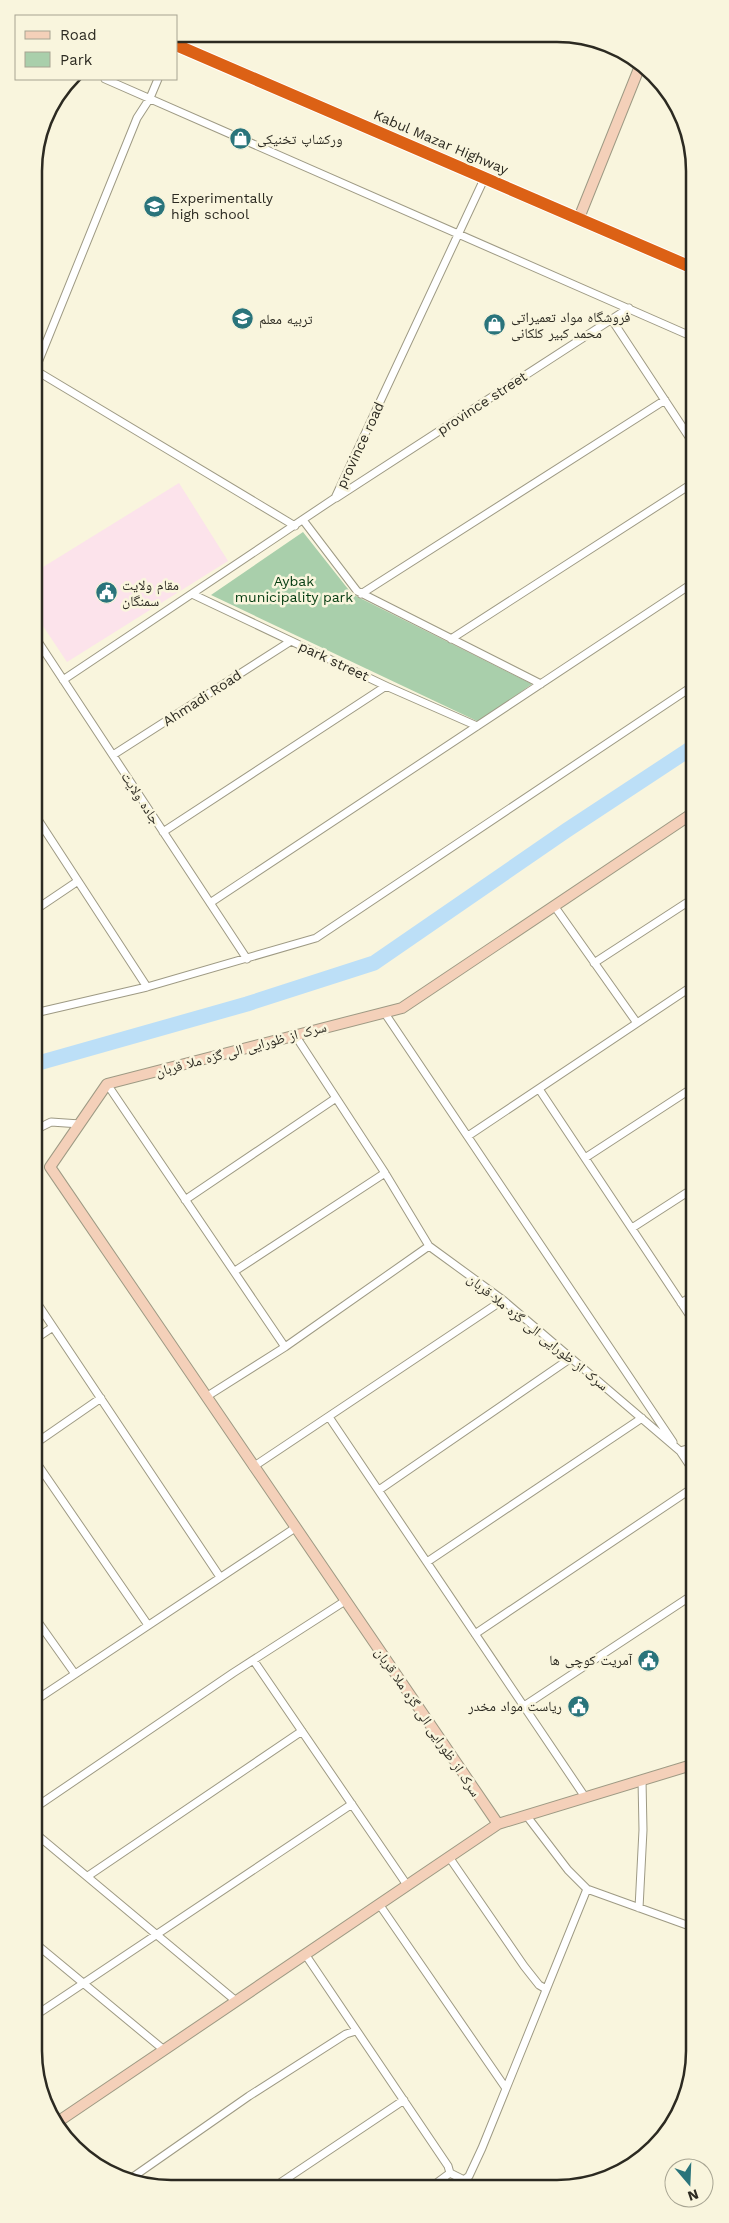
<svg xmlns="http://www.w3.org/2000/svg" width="729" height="2223" font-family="'Work Sans','Noto Naskh Arabic',sans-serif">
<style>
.commercial{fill:#fce3eb}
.green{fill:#a9cfab}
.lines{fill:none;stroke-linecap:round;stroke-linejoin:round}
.river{stroke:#bcdff7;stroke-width:15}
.street-casing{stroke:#9e9a84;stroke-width:9}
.secondary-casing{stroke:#9e9a84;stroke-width:12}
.highway-casing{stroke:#fff;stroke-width:14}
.street{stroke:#fff;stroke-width:7}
.secondary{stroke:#f4d0b9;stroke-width:10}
.highway{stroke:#dc6115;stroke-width:12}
.labels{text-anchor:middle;stroke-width:5;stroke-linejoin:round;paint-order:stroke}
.poi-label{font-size:14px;fill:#2c2a21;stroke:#f9f5dd;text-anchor:start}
.street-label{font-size:14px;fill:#2c2a21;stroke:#f9f5dd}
.park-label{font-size:14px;fill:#023a0f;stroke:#f9f5dd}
.rim{fill:none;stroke:#2c2a21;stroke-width:2.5}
</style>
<rect width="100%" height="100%" fill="#f9f5dd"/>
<path class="commercial" d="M179 483 228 561 67 662 35 614V572Z"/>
<path class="green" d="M303 532 352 594 532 684 479 722 211 595Z"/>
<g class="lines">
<path class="river" d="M35 1064 247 1004 374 963 567 830 693 747"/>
<defs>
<path id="street" d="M105 79 693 337
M158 79 150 98 137 118 35 370 295 526
M612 320 693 443
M336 498 629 308
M303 520 357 591 541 684
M192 594 386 686 477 726
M361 594 665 400
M35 637 247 959
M451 639 693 483
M63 680 335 498 485 177
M113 755 291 641
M35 815 147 987
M163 832 386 686
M210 903 693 583
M555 907 637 1023
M35 910 78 881
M594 963 694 898
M384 1012 673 1442
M35 1013 147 987 316 938 693 686
M295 1035 385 1173 429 1246
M107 1084 285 1347
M539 1089 694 1322
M35 1130 51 1122 80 1124
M468 1136 694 985
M585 1158 694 1087
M185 1200 336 1098
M632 1228 694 1188
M235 1271 385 1173
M35 1300 220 1577
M681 1303 694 1295
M35 1339 53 1327
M206 1397 285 1347 429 1246 503 1300 680 1451 694 1447
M329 1417 585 1797
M36 1443 101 1398
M680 1451 694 1472
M36 1462 148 1625
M253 1467 503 1300
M379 1490 571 1358
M427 1562 642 1418
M36 1619 75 1674
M475 1634 694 1487
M254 1661 407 1885
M36 1700 295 1528
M524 1706 694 1594
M36 1807 233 1673 345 1601
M526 1815 568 1870 587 1889 695 1928
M36 1834 236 2001
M449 1857 524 1966 539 1985 546 1989
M88 1876 302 1731
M379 1904 505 2087
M639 1908 643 1830 642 1780
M36 1944 164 2050
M305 1954 448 2166 450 2173 464 2180
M36 2015 352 1804
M130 2179 249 2096 346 2034 356 2031
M274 2187 404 2100
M431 2187 450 2173
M464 2187V2180L469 2176 482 2148 587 1889"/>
<path id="secondary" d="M579 218 640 66
M498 1824 50 1167 107 1084 402 1008 693 813
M59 2121 498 1824 695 1764"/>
<path id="highway" d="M176 45 693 268"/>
</defs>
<use href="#street" class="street-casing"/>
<use href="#secondary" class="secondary-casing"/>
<use href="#highway" class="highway-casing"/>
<use href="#street" class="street"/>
<use href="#secondary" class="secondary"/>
<use href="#highway" class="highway"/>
</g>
<defs>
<symbol id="shop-disc" viewBox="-11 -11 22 22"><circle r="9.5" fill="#2a747b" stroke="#f9f5dd"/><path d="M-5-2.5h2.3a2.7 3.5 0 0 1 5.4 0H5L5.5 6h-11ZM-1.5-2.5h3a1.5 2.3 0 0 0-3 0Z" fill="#fff"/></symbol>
<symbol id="school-disc" viewBox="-11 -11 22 22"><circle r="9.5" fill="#2a747b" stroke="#f9f5dd"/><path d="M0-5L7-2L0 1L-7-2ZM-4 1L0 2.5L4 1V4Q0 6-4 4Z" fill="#fff"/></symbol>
<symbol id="university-disc" viewBox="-11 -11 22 22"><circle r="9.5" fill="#2a747b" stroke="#f9f5dd"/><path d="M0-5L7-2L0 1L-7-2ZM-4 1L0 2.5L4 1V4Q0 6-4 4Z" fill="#fff"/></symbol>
<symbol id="civic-disc" viewBox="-11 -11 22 22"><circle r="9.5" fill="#2a747b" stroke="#f9f5dd"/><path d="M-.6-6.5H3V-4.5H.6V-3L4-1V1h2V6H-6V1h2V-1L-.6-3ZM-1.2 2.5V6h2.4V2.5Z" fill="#fff"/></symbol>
</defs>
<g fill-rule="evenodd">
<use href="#shop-disc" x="228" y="126" width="25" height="25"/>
<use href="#school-disc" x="142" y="194" width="25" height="25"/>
<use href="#university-disc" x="230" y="306" width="25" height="25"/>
<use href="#shop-disc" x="482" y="312" width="25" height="25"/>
<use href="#civic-disc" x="94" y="580" width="25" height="25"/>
<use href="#civic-disc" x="636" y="1648" width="25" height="25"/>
<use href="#civic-disc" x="566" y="1694" width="25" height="25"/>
</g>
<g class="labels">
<g class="poi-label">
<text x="257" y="144">ورکشاپ تخنیکی</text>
<text x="171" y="203">Experimentally<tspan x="171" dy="16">high school</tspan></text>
<text x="511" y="322">فروشگاه مواد تعمیراتی<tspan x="511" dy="16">محمد کبیر کلکانی</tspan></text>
<text x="259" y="324">تربیه معلم</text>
<text x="122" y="590">مقام ولایت<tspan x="122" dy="16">سمنگان</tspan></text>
<text x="632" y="1665" text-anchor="end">آمریت کوچی ها</text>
<text x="562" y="1711" text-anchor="end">ریاست مواد مخدر</text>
</g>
<g class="street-label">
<text transform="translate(441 142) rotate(23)" y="5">Kabul Mazar Highway</text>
<text transform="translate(482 403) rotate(-33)" y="5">province street</text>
<text transform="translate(360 445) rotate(-65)" y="5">province road</text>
<text transform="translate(334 661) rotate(25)" y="5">park street</text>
<text transform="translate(202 698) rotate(-33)" y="5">Ahmadi Road</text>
<text transform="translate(141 798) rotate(57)" y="5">جاده ولایت</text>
<text transform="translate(241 1049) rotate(-15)" y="5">سرک از ظورایی الی گزه ملا قربان</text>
<text transform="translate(538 1332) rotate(39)" y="5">سرک از ظورایی الی گزه ملا قربان</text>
<text transform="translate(428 1722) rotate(56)" y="5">سرک از ظورایی الی گزه ملا قربان</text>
</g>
<g class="park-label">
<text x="294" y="586">Aybak<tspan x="294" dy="16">municipality park</tspan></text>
</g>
</g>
<path d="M0 0H729V2223H0ZM171 42H557A129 129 0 0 1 686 171V2051A129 129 0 0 1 557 2180H171A129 129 0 0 1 42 2051V171A129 129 0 0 1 171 42Z" fill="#f9f5dd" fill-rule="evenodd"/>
<path class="rim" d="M171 42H557A129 129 0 0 1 686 171V2051A129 129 0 0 1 557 2180H171A129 129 0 0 1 42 2051V171A129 129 0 0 1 171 42Z"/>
<rect x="15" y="15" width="162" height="65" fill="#f9f5dd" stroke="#a7a492"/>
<rect x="25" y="31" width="25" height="8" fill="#f4d0b9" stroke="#a7a492"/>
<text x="60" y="40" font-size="15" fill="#2c2a21">Road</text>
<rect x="25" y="52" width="25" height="15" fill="#a9cfab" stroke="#a7a492"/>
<text x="60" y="65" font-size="15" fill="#2c2a21">Park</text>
<g transform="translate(689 2183) rotate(161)"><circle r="24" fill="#f9f5dd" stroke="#a7a492"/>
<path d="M0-4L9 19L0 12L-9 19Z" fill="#2a747b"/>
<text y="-8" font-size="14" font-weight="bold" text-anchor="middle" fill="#2c2a21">N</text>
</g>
</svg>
